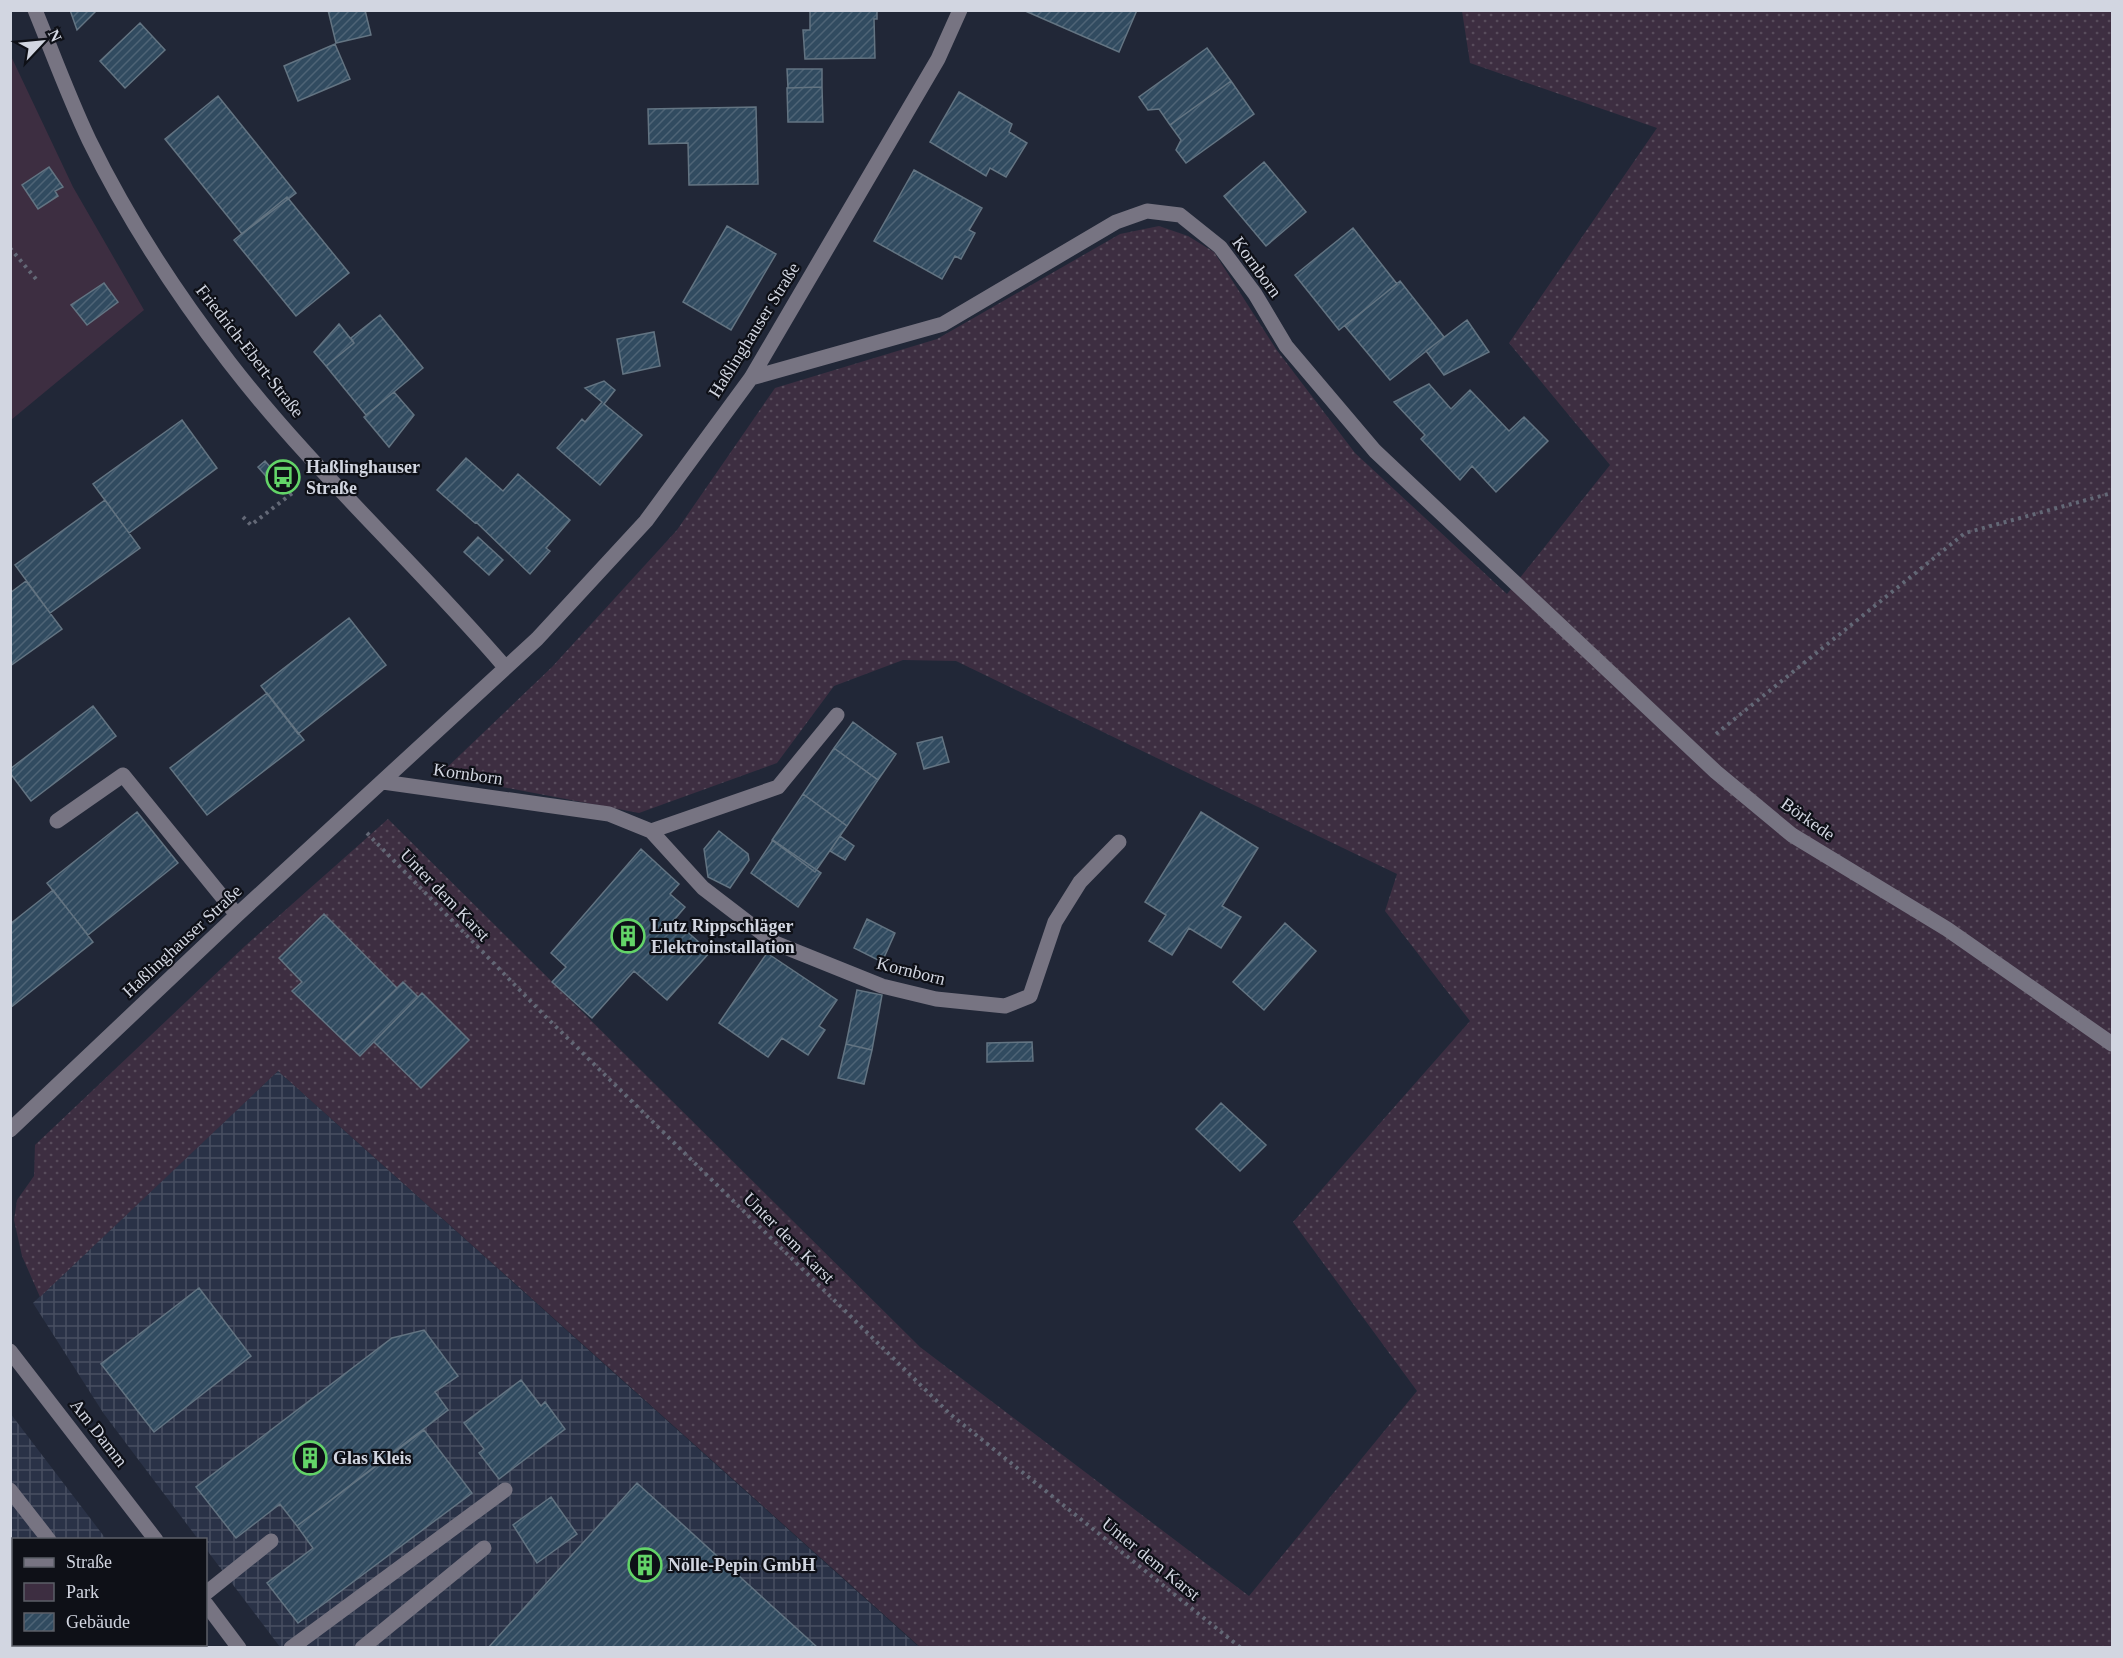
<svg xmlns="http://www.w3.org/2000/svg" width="2123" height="1658" font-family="'Times New Roman',serif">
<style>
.industrial{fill:url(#industrial-grid)}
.grass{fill:url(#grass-dots)}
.green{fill:#3d2e41}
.building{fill:url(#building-hatch);stroke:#637482;stroke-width:1.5}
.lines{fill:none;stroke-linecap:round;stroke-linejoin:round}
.path{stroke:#636876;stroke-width:4;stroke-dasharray:3 4.5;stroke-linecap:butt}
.minor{stroke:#777482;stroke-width:15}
.labels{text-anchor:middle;stroke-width:4.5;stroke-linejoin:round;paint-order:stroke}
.street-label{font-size:18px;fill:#d2d6e1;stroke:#0e1017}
.poi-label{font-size:18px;font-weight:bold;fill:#d2d6e1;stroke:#0e1017;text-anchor:start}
</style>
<defs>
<pattern id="industrial-grid" width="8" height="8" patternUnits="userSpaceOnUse" patternTransform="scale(1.5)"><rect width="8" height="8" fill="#2a3247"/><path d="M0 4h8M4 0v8" fill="none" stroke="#484f61"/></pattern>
<pattern id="grass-dots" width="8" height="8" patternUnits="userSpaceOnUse" patternTransform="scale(1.5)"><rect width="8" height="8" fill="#3d2e41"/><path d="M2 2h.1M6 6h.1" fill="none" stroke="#584c5c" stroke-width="1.8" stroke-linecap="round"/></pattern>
<pattern id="building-hatch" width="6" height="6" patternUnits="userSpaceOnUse" patternTransform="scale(1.5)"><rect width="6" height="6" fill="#314b60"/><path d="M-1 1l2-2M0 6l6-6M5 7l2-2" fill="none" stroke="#4e6476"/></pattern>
</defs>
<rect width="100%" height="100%" fill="#212737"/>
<path class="industrial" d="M278 1071 919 1647H280L206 1549V1540L198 1539 104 1414 33 1303Z
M10 1413 106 1539 14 1540V1644H185L187 1647H11Z"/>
<path class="grass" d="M1462 11H2112V1647H920L278 1071 40 1297 22 1256 14 1220 17 1200 34 1176 35 1145 245 946 388 819 920 1347 1249 1596 1417 1391 1293 1222 1470 1021 1385 911 1397 874 956 661 903 660 834 686 777 763 639 813 439 775 552 667 677 530 775 388 937 339 1120 234 1159 226 1188 236 1214 252 1276 349 1355 453 1507 594 1610 465 1509 343 1657 128 1470 63Z"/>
<path class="green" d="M10 54 73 187 144 310 11 420Z"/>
<path class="building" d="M70 10H97L77 30Z
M328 10H365L371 35 336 43Z
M810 10H877V19H874L875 58 805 59 803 30H810Z
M1023 10H1137L1119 52Z
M140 23 165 50 125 88 100 61Z
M335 44 350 79 298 101 284 66Z
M1207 48 1231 81 1170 125 1159 109 1148 110 1139 97Z
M787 69H822V87L788 88Z
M1231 81 1254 114 1186 163 1176 150 1181 140 1170 125Z
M822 87 823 122H788L787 88Z
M959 92 1012 124 1009 132 1027 143 1006 177 990 168 986 176 930 142Z
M218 96 296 193 242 234 165 139Z
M756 107 758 184 689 185 688 143 649 144 648 109Z
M1264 162 1306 212 1266 246 1224 196Z
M49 167 63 187 55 191 58 196 38 209 22 185Z
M914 170 982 208 969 230 975 233 961 259 955 256 942 279 874 241Z
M287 197 349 273 296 316 234 240Z
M727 226 776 254 731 330 683 302Z
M1353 228 1397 284 1339 330 1295 275Z
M1400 281 1444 337 1390 380 1345 326Z
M104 283 118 302 87 325 71 305Z
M380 315 423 368 366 415 326 366 354 343 351 338Z
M1467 320 1489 352 1444 375 1426 351Z
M339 324 354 343 326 366 314 352Z
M654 332 660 366 623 374 617 339Z
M604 381 615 390 604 404 642 435 600 485 557 448 582 419 585 422 602 402 585 388Z
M1429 384 1451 409 1470 390 1509 431 1524 417 1548 441 1496 492 1472 466 1460 480 1421 439 1425 435 1394 402Z
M394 392 414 415 389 447 364 417Z
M182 420 217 468 129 533 93 484Z
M466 458 503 491 518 474 570 520 546 548 550 551 530 574 476 522 475 523 437 490Z
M265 461 278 476 271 482 258 467Z
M105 500 140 548 50 613 15 565Z
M478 537 503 560 489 575 464 552Z
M26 581 62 629 10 666V593Z
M349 618 386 665 298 734 261 686Z
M267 693 304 740 207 815 170 768Z
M93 706 116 736 31 801 10 773V769Z
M853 722 896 754 878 780 834 748Z
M942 737 949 762 924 769 917 743Z
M834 748 878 780 847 826 803 794Z
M803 794 847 826 815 872 772 840Z
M137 812 178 863 88 935 47 883Z
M1201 812 1258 848 1222 906 1241 917 1221 948 1189 928 1172 955 1149 941 1166 915 1145 902Z
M719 831 748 854 749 860 730 888 708 877 704 849Z
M840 836 854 846 845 860 830 851Z
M773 840 821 873 798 907 751 873Z
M641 849 679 884 670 894 685 907 674 920 710 952 667 1000 634 971 592 1018 552 982 566 967 551 953Z
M53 890 93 942 10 1008V924Z
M324 914 397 988 344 1041 292 991 302 982 279 958Z
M867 919 895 933 882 962 854 948Z
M1285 923 1316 951 1264 1010 1233 982Z
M767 953 837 1000 819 1026 825 1030 808 1055 782 1038 768 1057 719 1023Z
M403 982 418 997 360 1056 344 1041Z
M857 990 882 995 872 1050 846 1044Z
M422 993 469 1040 421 1088 374 1042Z
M1032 1042 1033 1061 987 1062V1043Z
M846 1044 872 1050 864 1084 838 1078Z
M1221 1103 1266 1145 1240 1171 1196 1129Z
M199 1288 251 1356 154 1432 101 1364Z
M424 1330 458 1376 435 1392 448 1410 297 1526 280 1504 236 1538 196 1487 392 1338Z
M521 1380 541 1406 545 1402 565 1429 499 1479 479 1453 484 1449 464 1423Z
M424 1430 472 1493 298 1623 267 1583 313 1548 297 1526Z
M637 1483 818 1648H488Z
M551 1497 577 1534 537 1563 513 1525Z
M10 1632 14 1644 22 1648H10Z"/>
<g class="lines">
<path class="path" d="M10 248 36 279
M243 517 251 525 295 491
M1716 734 1965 533 2112 493
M367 833 545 1016 950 1414 1241 1648"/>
<path class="minor" d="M35 10C53 54 69 98 89 140 127 218 176 293 229 362 313 471 416 563 505 667
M751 378 943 324 1116 222 1147 211 1180 215 1220 247 1255 294 1286 346 1375 451 1716 772 1792 835 1947 929 2112 1044
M383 782 609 814 651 831 703 888 775 943 882 986 936 999 1005 1006 1030 996 1055 922 1080 882 1119 842
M57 821 123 775 237 915
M651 831 778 787 837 715
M10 1130 237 915 537 639 646 521 751 378 938 59 960 10
M10 1351 156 1540
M10 1490 49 1540
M206 1593 271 1541
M206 1604 239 1648
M131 1644 133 1648
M291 1648 505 1490
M362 1648 484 1548"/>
</g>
<defs>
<symbol id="bus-ring" viewBox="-11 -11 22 22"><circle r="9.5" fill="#0e1017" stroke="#63d468" stroke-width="1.5"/><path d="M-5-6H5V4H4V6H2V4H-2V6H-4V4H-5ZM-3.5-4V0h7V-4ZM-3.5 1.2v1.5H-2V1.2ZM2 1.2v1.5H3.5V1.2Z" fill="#63d468"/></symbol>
<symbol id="building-ring" viewBox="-11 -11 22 22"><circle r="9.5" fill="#0e1017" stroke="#63d468" stroke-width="1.5"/><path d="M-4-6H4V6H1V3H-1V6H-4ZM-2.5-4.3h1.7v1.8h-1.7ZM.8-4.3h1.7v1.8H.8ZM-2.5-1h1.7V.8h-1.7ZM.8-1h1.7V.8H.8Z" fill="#63d468"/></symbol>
</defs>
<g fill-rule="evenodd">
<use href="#bus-ring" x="264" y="458" width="38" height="38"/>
<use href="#building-ring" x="609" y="917" width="38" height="38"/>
<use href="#building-ring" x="291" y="1439" width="38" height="38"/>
<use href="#building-ring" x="626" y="1546" width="38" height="38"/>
</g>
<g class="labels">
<g class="street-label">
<text transform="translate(1257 267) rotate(54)" y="6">Kornborn</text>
<text transform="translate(754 330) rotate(-58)" y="6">Haßlinghauser Straße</text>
<text transform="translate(250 351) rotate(52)" y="6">Friedrich-Ebert-Straße</text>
<text transform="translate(468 774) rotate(8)" y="6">Kornborn</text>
<text transform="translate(1808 819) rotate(35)" y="6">Börkede</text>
<text transform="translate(445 895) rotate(46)" y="6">Unter dem Karst</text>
<text transform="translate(182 941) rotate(-43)" y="6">Haßlinghauser Straße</text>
<text transform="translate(911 971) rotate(14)" y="6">Kornborn</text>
<text transform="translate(789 1238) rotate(45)" y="6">Unter dem Karst</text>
<text transform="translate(99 1433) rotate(52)" y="6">Am Damm</text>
<text transform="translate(1151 1559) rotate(39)" y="6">Unter dem Karst</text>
</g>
<g class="poi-label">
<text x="306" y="473">Haßlinghauser<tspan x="306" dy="21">Straße</tspan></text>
<text x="651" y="932">Lutz Rippschläger<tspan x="651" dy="21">Elektroinstallation</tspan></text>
<text x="333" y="1464">Glas Kleis</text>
<text x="668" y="1571">Nölle-Pepin GmbH</text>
</g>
</g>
<rect width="2123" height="1658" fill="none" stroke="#d2d6e1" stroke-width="24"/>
<rect x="12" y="1538" width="195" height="108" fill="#0e1017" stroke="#5c5f68" stroke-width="1.5"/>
<rect x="24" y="1558" width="30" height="9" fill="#777482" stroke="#5c5f68" stroke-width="1.5"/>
<text x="66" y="1568" font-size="18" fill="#d2d6e1">Straße</text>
<rect x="24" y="1583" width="30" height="18" fill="#3d2e41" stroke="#5c5f68" stroke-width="1.5"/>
<text x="66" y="1598" font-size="18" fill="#d2d6e1">Park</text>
<rect x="24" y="1613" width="30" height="18" fill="url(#building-hatch)" stroke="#5c5f68" stroke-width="1.5"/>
<text x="66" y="1628" font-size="18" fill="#d2d6e1">Gebäude</text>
<g transform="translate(42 42) rotate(64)" stroke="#0e1017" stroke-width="4.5" paint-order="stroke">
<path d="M0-4.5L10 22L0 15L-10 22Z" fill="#d2d6e1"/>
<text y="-9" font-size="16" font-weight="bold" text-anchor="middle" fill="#d2d6e1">N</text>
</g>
</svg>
